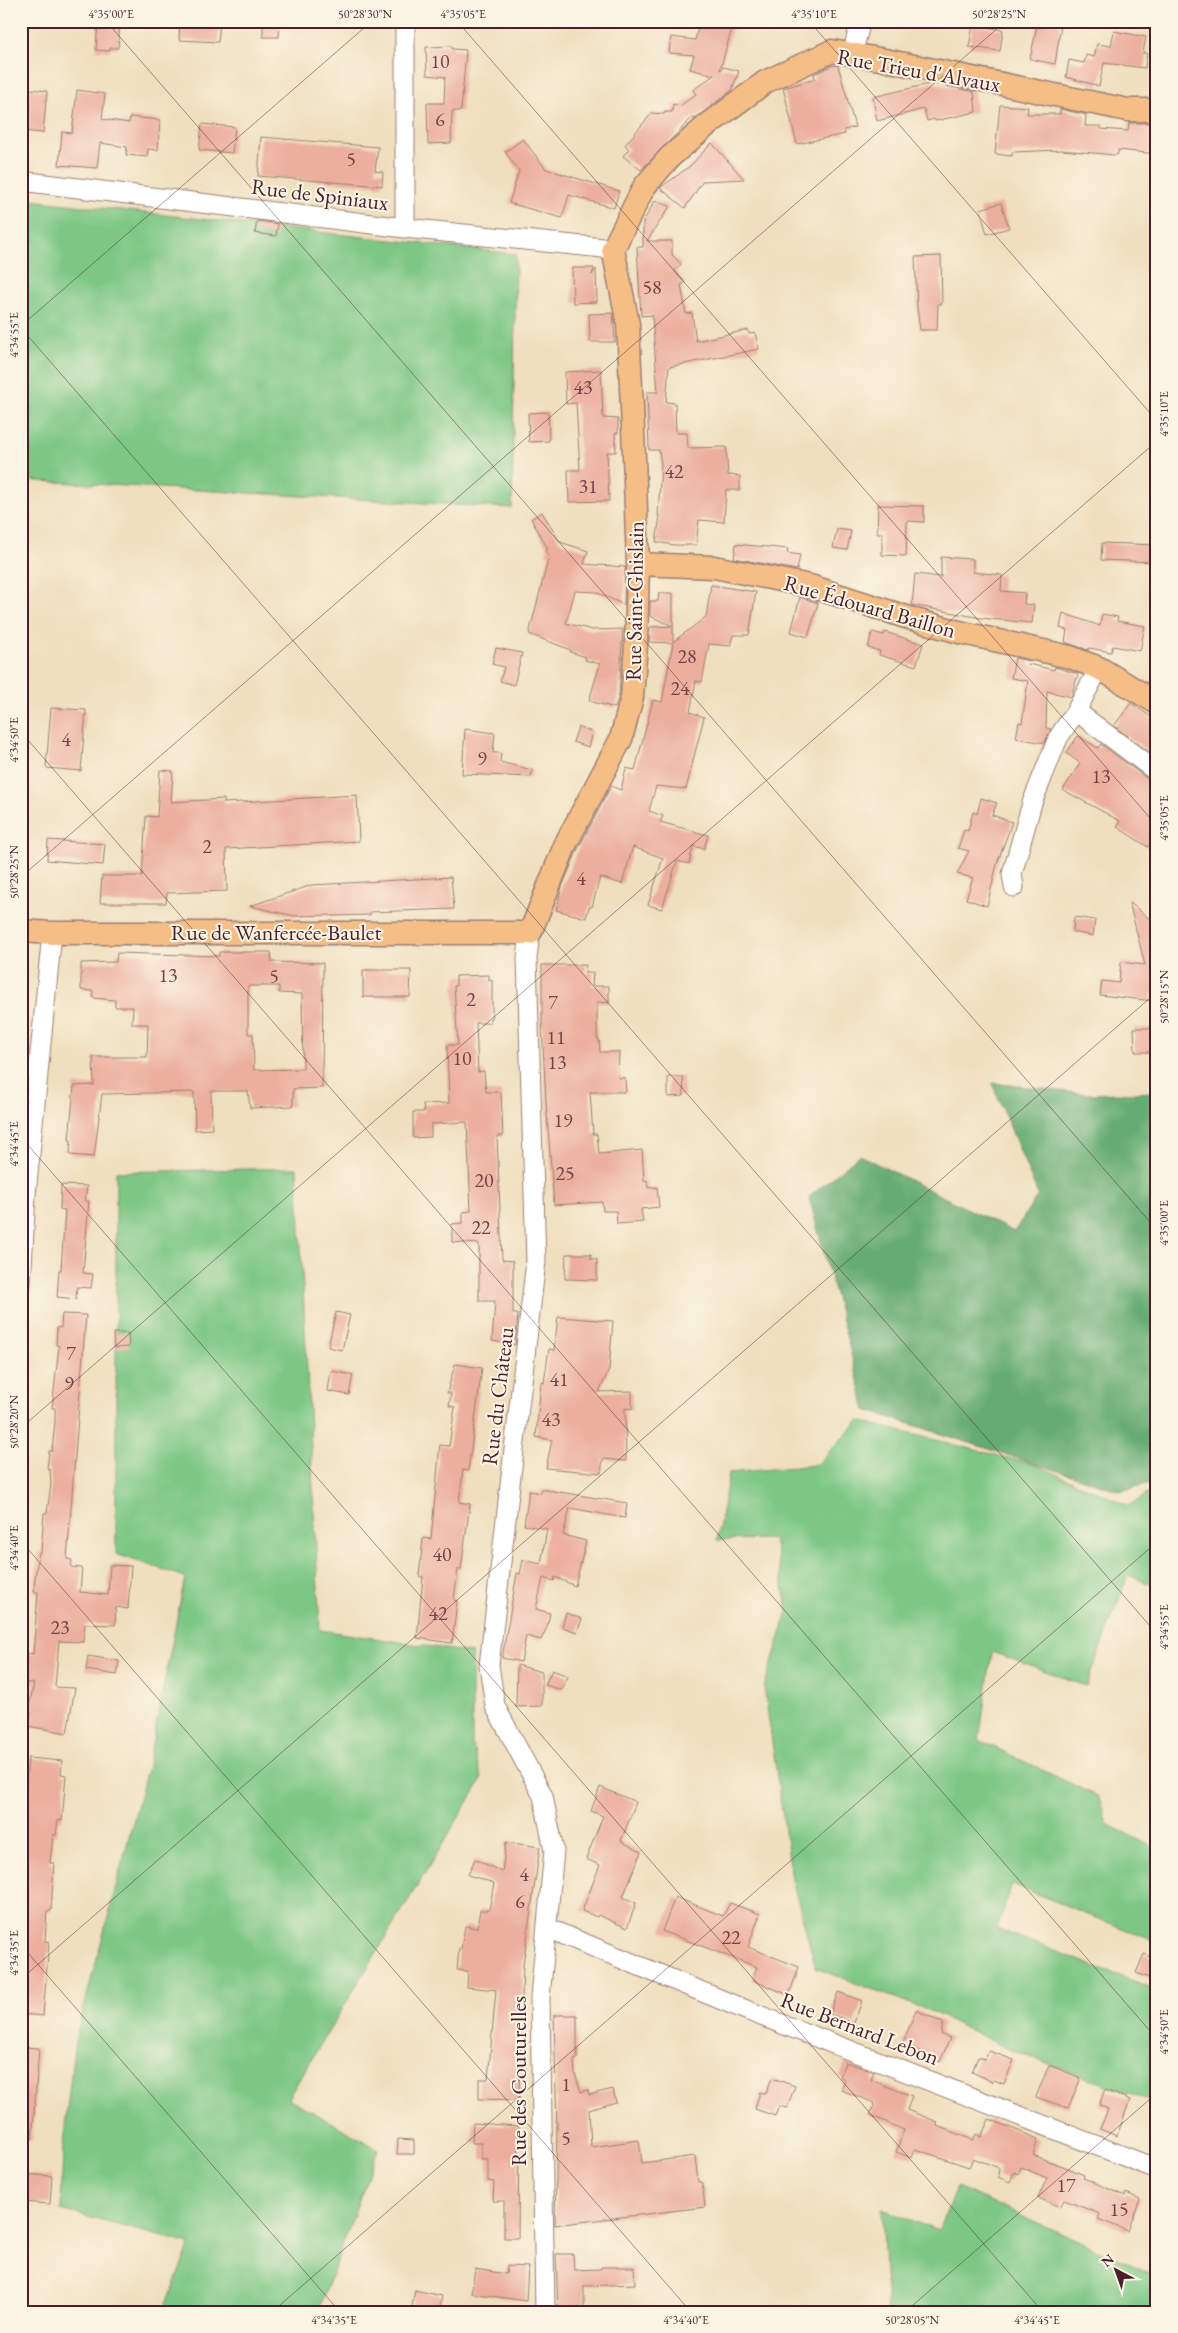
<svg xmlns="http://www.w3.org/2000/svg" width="1178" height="2333" font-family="'EB Garamond',serif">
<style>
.green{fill:#7dc784;stroke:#647358}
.forest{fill:#66ac72;stroke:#58664e}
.building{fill:#ecaf9e;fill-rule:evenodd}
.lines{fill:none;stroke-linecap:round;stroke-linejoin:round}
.minor-casing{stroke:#9c7f74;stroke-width:21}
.major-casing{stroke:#9c7f74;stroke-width:25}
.minor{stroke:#fff;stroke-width:19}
.major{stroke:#f6be87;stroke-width:22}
.ticks{fill:none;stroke:#4a1f2b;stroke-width:1;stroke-opacity:0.45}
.labels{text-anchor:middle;stroke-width:4;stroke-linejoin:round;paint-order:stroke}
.number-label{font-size:20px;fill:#724348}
.street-label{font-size:22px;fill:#4a1f2b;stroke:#fcf5e5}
.neatline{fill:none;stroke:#4a1f2b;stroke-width:2}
.ticks-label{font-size:12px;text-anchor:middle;fill:#4a1f2b}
</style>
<rect width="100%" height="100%" fill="#fcf5e5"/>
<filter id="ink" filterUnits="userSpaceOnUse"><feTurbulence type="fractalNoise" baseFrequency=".02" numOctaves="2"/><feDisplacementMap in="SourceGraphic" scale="10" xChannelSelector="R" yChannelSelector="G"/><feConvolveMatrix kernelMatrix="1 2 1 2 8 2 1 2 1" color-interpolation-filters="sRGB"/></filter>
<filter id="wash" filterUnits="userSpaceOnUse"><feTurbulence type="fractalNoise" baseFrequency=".0096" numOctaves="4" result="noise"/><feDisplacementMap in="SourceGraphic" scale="20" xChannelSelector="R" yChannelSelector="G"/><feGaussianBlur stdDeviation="1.12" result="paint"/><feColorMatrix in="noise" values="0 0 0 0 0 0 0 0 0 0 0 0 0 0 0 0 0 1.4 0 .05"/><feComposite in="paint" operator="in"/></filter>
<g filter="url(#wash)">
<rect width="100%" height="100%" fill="#efdfbe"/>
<path class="green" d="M21 199 516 254 512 508 21 480Z
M297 1168 320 1630 472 1653V1744L482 1779 288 2098 378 2149 318 2312H163L190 2244 61 2210 63 2144 75 2041 148 1766 185 1577 116 1554V1172Z
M859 1421 1036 1465 1129 1506 1149 1493 1157 1494V1587L1128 1575 1086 1686 992 1652 979 1740 1099 1797 1107 1824 1157 1849V1942L1012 1884 997 1929 1157 1990V2103L1008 2049 935 2013 816 1968 792 1879 764 1687 788 1612 774 1539 717 1540 729 1473 816 1465Z
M957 2187 1157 2276V2312H887L882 2209 938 2231Z"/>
<path class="forest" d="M992 1083 1087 1094 1157 1092V1481L1121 1491 866 1410 809 1197 859 1155 1014 1232 1038 1195Z"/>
<g id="blocks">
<path class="building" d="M98 21H120L118 48H110V51L96 50Z
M180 21H220L218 42 179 40Z
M263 21H280L279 37H263Z
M700 21H734L720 70 724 67 739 71 732 90 694 119 692 118 641 170 623 156 629 149 625 145 652 113 664 114 665 112H672L673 104 680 106 696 94 693 90 714 75 690 69 694 55 669 53 671 37 695 40Z
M1038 21 1061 25 1055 64 1030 59Z
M973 25 1003 30 1000 51 969 47Z
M1114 31 1146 37 1143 53H1147L1145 68 1104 63 1099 86 1066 77 1069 60 1084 63 1086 55 1094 57 1097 44 1111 46Z
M452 46V49L466 50 461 111H452L451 143 428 144 427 103H444L445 77 427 75 426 47Z
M838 65 855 127 844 130 845 134 797 144 783 88 815 79 814 74 831 66Z
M933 83 974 92 976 112 935 121 934 119 927 121 924 109 877 121 873 97Z
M23 88 47 91 43 133 21 131V92Z
M77 90 105 94 102 119 129 123 130 117 160 120 158 150 148 149 147 157 126 155 127 147 100 143 97 168 59 165 62 132 72 133Z
M1000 105 1028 107 1027 114H1060V109L1086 115 1085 126H1101V129L1128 131 1129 123H1156L1157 154 1118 150V154L1114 155 1062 150 1012 152V156L995 154Z
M202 124 235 127 232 153 199 150Z
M261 137 378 147 375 171 383 172 382 186 258 176Z
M523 139 546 169 619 191 614 208 569 195 562 218 509 203 519 171 505 152Z
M712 143 744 179 703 181 685 208 660 188 690 166Z
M655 201 670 206 647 241H672V255L681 264 675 271 685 283 681 285 686 314 692 313 696 341 748 330 749 334 755 333 759 349 669 367 666 402 675 403 676 433H687L688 448 726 447 728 475 740 476V490H726L724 522 699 520 696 545H674L656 542 660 516H658L661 464 659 450H649L647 392H658L652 315 641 316 637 247H643V222Z
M1001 203 1009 228 987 234 980 209Z
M257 221 278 224 276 236 255 233Z
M941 256 942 304H938L937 330H920L917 308 915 257Z
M572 268H594L592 275 596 269 597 302 573 303Z
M613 313 615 342H590L589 314Z
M601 370 603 418 618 419V433H615L616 452H607L609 501 569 502 568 470H580L576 403 566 404 565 372Z
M548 412 549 441 529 442 528 413Z
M878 505 924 506V522L907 521 906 556 882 555V533H877Z
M542 512 560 542 588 551 584 564 625 567 624 605 596 592 575 591 566 623 592 630 623 629 619 695 615 708 589 701 600 664 585 660 586 657 570 652 571 650 529 634 549 556 545 551 548 549 531 519Z
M837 529 851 531 847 550 833 548Z
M1102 543 1157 545V562L1101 560Z
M736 544 788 549 787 553 800 555 797 570 734 558Z
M941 557 973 559V572L1002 575 1001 591 1025 593 1024 604 1034 605 1032 623 981 618 912 605 915 574 941 577Z
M711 585 756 592 749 635H733L730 646 709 644 702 682 696 681 690 712 704 717 686 789 656 786 649 811 663 816 660 822 708 835 704 849 693 846 689 864 677 861 662 909 648 905 663 858 633 847 622 884 600 877 592 907H589L586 918 556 910 562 887 578 849 611 786 621 790 626 768 635 770 653 700 662 702 673 643 649 642 650 627 673 626 650 616V601H658L659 593H673V642L706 617Z
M800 597 818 603 808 637 791 632Z
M1063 613 1100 626 1102 614 1118 617 1117 621 1145 626 1140 651 1113 646 1111 652 1089 648 1088 650 1065 642 1067 630 1060 628Z
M872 632 884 635 885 632 923 644 916 666 879 655 880 651 868 648Z
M496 648 522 653 514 685 500 681 504 667 492 664Z
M1015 658 1029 661 1028 664 1054 670 1055 667 1078 674 1071 697 1047 691 1046 728 1051 729 1044 743 1016 738 1019 722 1022 723 1028 681 1011 678Z
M1131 703 1157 721V758L1114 726Z
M51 708 86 710 81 771 46 768Z
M578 727 592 732 588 747 573 742Z
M465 729 495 733 493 753H501L500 762 532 770 531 777 462 774Z
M1078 736 1098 748 1101 744 1150 781 1157 783V849L1151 843 1148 847 1117 827 1120 821 1063 790 1080 763 1066 753Z
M160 770 173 771 171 802 224 799V803L357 795 359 841 226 849 227 891 167 893 166 903H100L102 876H142L146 816 157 817Z
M981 798 997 803 992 815 1012 822 997 864 987 906 966 899 973 878 957 874 969 851 958 848 964 830 968 831 973 812 977 814Z
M48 840 105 844 103 865 47 860Z
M451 877 454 909 370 912V915L331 916 330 915 294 916 250 906 312 885Z
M1129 902 1157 925V995H1151L1153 1001 1100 995 1102 981 1119 983 1121 962 1145 965Z
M1074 917 1095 920 1093 936 1073 932Z
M219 952H271L272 962 323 963 322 1088 293 1089V1106L250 1108 248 1091H211L212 1129 195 1130 194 1092 102 1094 94 1157 70 1155 71 1140H69L74 1086 94 1085 93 1057H147L148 1024H132L133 1007H115V1000L93 998V991L81 990V963L116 962 117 953 219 956ZM248 986H279V993L302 994 303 1069 254 1070 253 1034H248Z
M542 965H586L585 973H593L592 986H609V1003L597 1002V1039H599L600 1052H619L618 1078H625L626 1092H590L593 1134H597L599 1154 642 1150 644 1181 647 1180 648 1188 657 1187 659 1207 641 1209 643 1222 617 1224 616 1211H603L602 1202 554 1205 546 1102 542 1026Z
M363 970H411L410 997H363Z
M489 975V980H492V1018H490V1023H476L478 1072 484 1071 486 1092H501L503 1136H497L502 1260 513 1261V1314H518L515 1345 492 1341 495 1301H479V1244L452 1242V1224L463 1223V1212L471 1211 467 1122 431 1124V1137L413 1138V1112H424L423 1104 449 1103 447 1045H458L454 986H456V976Z
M1134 1028H1157V1052H1135Z
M668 1077H683L684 1096 668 1097Z
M61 1185 87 1186 85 1201H89L83 1273 93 1274 91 1288 77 1287 76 1299 57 1297 59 1270H61L65 1210 60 1209Z
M566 1254H591V1259H597V1280L565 1279Z
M336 1312 350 1315 342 1350 328 1347Z
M62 1314 86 1315 67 1559 72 1560 71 1567 82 1568 80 1592 108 1595 110 1565 131 1566 128 1609 116 1607 115 1625 85 1624 83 1642 59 1641 55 1687 75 1688 67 1733 28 1726 31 1713 28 1712 34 1683H25L27 1653 33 1654 38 1592H34L35 1578 39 1552H41L44 1513H47L51 1484 50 1470 47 1469 49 1451H52L55 1422V1408H52L59 1346 56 1345 57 1327 61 1328Z
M558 1317 613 1321 609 1370 599 1392 632 1391V1409L625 1408 626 1461 603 1459 601 1473 546 1468 552 1440 536 1437 541 1382 544 1383 549 1349 554 1350Z
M113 1333H128L129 1347 114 1348Z
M455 1364 482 1368 468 1471 463 1470 459 1502 470 1504 461 1569H458L454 1600 457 1601 452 1643 417 1638 423 1577 419 1576 423 1538 431 1539 440 1445 449 1446 455 1407 449 1406 451 1393H447Z
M331 1371 353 1375 349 1395 328 1391Z
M541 1489 627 1503 625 1518 570 1508 563 1535 586 1541 575 1586 555 1577 554 1581 543 1578 536 1609 550 1613 547 1627 541 1640 526 1636 521 1662 502 1658 517 1573 520 1574 523 1560 541 1564 547 1529 524 1525 529 1491 541 1493Z
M566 1613 582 1619 577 1632 562 1627Z
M88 1656 119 1661 117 1675 86 1670Z
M517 1665 542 1672V1706L516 1707Z
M552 1670 568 1676 562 1690 545 1685Z
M28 1758 62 1761 61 1774 66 1775 62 1821 58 1820 56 1835H53L50 1863H54L51 1911H47L45 1941 49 1942 43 2016 21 2014V1849Z
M600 1787 636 1802 621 1841 641 1852 623 1897 636 1903 627 1928 598 1915 597 1917 582 1911 600 1865 586 1859 603 1816 591 1811Z
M506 1842 540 1847 523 1965 519 2100 479 2099V2079H488L496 1990 467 1987 468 1971 457 1970 459 1948 461 1949 465 1926 477 1928 480 1910H489L494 1883 468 1875 475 1859 502 1872Z
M675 1897 723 1916 730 1903 760 1914 748 1947 799 1967 789 1995 752 1980 757 1967 662 1931Z
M1144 1954 1157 1959V1981L1136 1973Z
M838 1992 862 2001 854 2023 830 2014Z
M916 2010 943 2023 941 2034 950 2038 940 2062 903 2043Z
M554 2015H577V2059L574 2060 575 2074 581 2092 588 2090 589 2095 613 2089 616 2102 589 2110 591 2147 639 2140 642 2163 695 2156 698 2182H702L705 2207 555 2225 557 2129Z
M21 2047 39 2048 32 2140H21Z
M989 2051 1014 2060 1004 2084 994 2080 993 2082 972 2072 978 2057 985 2059Z
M845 2062 874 2072 871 2080 912 2096 907 2110 938 2122 937 2126 973 2140 976 2134 981 2137 989 2119 1038 2139 1033 2155 1068 2168 1084 2175 1083 2178 1086 2179 1125 2196 1126 2193 1140 2199 1128 2231 1098 2219 1100 2214 1064 2200 1060 2207 1038 2198 1047 2178 1021 2167 1018 2174 1014 2172 1010 2182 998 2177 999 2168 973 2158 969 2167 915 2149 912 2158 896 2152 904 2130 870 2115 875 2103 841 2090 845 2079 840 2077Z
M1049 2065 1081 2078 1068 2108 1036 2097Z
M772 2078 795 2086 787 2108 779 2106 775 2116 755 2109 760 2092 766 2094Z
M1105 2090 1130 2100 1117 2136 1100 2129 1108 2109 1099 2105Z
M473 2123 519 2126 518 2238H504V2201H493L494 2182 488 2181V2159H481V2143H472Z
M398 2139 414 2140V2154H397Z
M21 2174 52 2176 50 2204 21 2202Z
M556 2254H573L574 2270 601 2269V2267H634L635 2284 584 2286V2312H558Z
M507 2266 528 2267 526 2301 471 2293 475 2269 506 2274Z
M415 2290 442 2296 439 2312H411Z"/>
</g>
</g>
<g filter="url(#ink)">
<use href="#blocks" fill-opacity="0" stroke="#9c7f74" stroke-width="1"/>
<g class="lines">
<defs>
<path id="minor" d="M405 21V228
M852 54 861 21
M21 181 405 228 613 249
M1076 711 1157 772
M1014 887 1012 874 1032 803 1058 738 1076 711 1099 668
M530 933 527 958 536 1261 489 1665 495 1706 543 1796 554 1851 540 1997 545 2312
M21 1284 26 1194 52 933
M547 1928 751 2012 1157 2169"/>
<path id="major" d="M638 564 714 567 810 586 909 618 959 632 1070 657 1099 668 1157 703
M21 931 52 933H530L566 843 621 739 632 697 636 645 638 564 633 429 628 324 613 249 644 187 670 157 705 127 765 82 832 51 880 59 1128 110H1157"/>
</defs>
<use href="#minor" class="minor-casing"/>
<use href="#major" class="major-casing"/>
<use href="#minor" class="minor"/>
<use href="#major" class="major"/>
</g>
</g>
<path class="ticks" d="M106 21 1157 1230M457 21 1157 826M809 21 1157 421M21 326 372 21M21 328 1157 1634M21 732 1157 2039M21 877 1006 21M21 1137 1043 2312M21 1428 1157 441M21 1541 691 2312M21 1945 340 2312M21 1979 1157 992M272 2312 1157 1542M905 2312 1157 2093"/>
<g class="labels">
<g class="number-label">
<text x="440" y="68">10</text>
<text x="440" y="126">6</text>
<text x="351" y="166">5</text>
<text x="652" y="294">58</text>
<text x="583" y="394">43</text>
<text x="674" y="478">42</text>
<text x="588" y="493">31</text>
<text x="687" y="663">28</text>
<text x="680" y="695">24</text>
<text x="66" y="746">4</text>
<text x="482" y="765">9</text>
<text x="1101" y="783">13</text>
<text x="207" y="853">2</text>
<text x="581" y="885">4</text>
<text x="168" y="982">13</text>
<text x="274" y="983">5</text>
<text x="471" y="1006">2</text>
<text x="553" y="1009">7</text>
<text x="556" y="1044">11</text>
<text x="462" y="1065">10</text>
<text x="557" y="1069">13</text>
<text x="563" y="1127">19</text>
<text x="565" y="1180">25</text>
<text x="484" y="1187">20</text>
<text x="481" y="1234">22</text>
<text x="71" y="1360">7</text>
<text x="559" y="1386">41</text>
<text x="69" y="1390">9</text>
<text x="551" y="1426">43</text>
<text x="442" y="1561">40</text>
<text x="438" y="1620">42</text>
<text x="60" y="1634">23</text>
<text x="524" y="1881">4</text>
<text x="520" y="1908">6</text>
<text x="731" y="1944">22</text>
<text x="566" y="2091">1</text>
<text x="566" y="2145">5</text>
<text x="1066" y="2192">17</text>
<text x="1119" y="2216">15</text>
</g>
<g class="street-label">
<text transform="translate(919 70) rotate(10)" y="8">Rue Trieu d'Alvaux</text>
<text transform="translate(320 194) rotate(7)" y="8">Rue de Spiniaux</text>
<text transform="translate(634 601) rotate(-89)" y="8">Rue Saint-Ghislain</text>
<text transform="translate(870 606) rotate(16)" y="8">Rue Édouard Baillon</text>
<text x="276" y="940">Rue de Wanfercée-Baulet</text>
<text transform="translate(497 1396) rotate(-83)" y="8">Rue du Château</text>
<text transform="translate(860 2028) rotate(21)" y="8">Rue Bernard Lebon</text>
<text transform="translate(518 2081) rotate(-90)" y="8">Rue des Couturelles</text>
</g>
</g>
<rect width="1178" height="2333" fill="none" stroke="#fcf5e5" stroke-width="55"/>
<g transform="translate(1116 2270) rotate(319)" stroke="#fcf5e5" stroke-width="4" paint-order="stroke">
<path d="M0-4L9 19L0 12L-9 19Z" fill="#4a1f2b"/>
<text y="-8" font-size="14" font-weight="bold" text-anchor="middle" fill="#4a1f2b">N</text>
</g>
<rect x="28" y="28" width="1122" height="2278" class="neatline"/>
<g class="ticks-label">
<text x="111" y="18">4°35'00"E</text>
<text x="365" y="18">50°28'30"N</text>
<text x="463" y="18">4°35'05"E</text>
<text x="814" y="18">4°35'10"E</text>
<text x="999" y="18">50°28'25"N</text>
<text transform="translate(14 335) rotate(-90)" y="4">4°34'55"E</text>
<text transform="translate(1164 414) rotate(-90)" y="4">4°35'10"E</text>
<text transform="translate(14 740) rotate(-90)" y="4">4°34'50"E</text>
<text transform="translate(1164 818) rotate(-90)" y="4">4°35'05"E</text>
<text transform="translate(14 872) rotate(-90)" y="4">50°28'25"N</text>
<text transform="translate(1164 997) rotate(-90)" y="4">50°28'15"N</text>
<text transform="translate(14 1144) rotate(-90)" y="4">4°34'45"E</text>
<text transform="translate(1164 1223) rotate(-90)" y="4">4°35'00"E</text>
<text transform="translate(14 1422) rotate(-90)" y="4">50°28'20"N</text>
<text transform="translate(14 1548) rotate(-90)" y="4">4°34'40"E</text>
<text transform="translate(1164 1627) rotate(-90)" y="4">4°34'55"E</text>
<text transform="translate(14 1953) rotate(-90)" y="4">4°34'35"E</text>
<text transform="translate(1164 2032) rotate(-90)" y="4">4°34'50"E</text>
<text x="334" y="2324">4°34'35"E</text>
<text x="686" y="2324">4°34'40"E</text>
<text x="912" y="2324">50°28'05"N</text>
<text x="1037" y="2324">4°34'45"E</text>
</g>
</svg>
